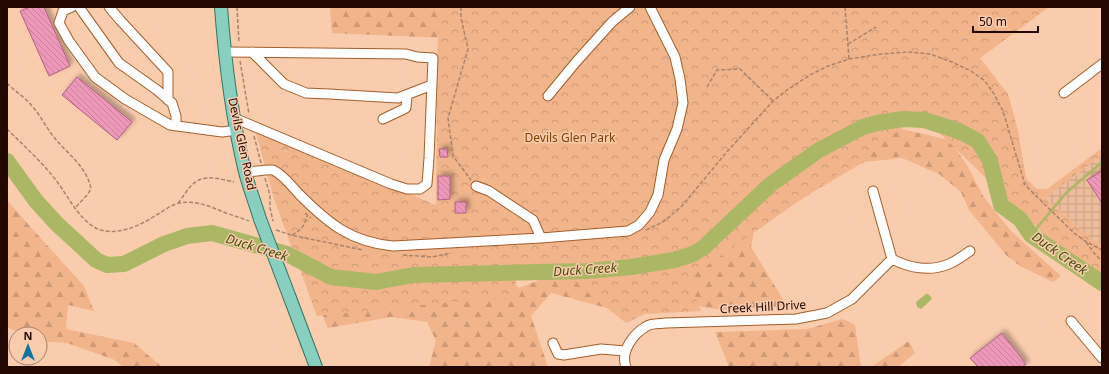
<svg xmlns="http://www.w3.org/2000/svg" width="1109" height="374" font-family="'Noto Sans',sans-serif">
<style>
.industrial{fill:url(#industrial-grid)}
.forest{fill:url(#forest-firs)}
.park{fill:url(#park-crowns)}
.water{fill:#acb766}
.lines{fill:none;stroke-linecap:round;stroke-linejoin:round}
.stream{stroke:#acb766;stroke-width:2.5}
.river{stroke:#acb766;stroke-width:16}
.building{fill:url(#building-back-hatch);stroke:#b06081;filter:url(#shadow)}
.minor-casing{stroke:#a25e2b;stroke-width:11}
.major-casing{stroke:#307561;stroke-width:14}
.path{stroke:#aa836d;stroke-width:1.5;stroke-dasharray:4 2;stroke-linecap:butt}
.minor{stroke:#fff;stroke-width:9}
.major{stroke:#88cfbf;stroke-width:12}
.major-bridge-casing{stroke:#307561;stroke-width:14;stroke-linecap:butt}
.major-bridge{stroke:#88cfbf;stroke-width:12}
.labels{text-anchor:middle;stroke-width:3;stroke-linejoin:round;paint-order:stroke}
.park-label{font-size:12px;fill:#804003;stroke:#faccae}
.street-label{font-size:12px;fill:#220800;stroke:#faccae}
.water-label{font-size:13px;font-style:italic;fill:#464c0e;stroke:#faccae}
</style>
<defs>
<pattern id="industrial-grid" width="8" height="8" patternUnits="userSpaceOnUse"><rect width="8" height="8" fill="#ecbc9c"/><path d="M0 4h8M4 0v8" fill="none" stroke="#caa085"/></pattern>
<pattern id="forest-firs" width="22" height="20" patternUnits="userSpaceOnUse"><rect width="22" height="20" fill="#f1b48b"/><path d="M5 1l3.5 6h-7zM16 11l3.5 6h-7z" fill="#ce9976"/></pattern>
<pattern id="park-crowns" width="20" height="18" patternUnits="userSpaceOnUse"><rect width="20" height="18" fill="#f1b48b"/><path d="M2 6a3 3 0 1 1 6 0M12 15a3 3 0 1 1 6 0" fill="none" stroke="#ce9976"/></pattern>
<pattern id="building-back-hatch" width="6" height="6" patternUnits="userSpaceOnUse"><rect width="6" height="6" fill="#ed98b9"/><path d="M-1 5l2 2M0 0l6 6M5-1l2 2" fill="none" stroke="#cb829d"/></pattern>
<filter id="shadow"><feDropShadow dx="3.5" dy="-3.5" stdDeviation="2" flood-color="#0004"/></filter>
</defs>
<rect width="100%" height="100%" fill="#faccae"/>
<path class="industrial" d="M1102 155V245L1090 238 1045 198Z"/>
<path class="forest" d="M330 7H594L445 38 332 33Z
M893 127 950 140 968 167 983 196 1010 230 1061 276 1053 282 1020 266 1006 255 969 210 961 192 939 174 902 158 864 162 755 226 751 247 787 306 722 310 667 301 618 311 551 293 531 316 548 367H429L436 341 427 322 392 317 328 328 315 298 379 294 522 287 544 278 583 276Z
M7 200 27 223 84 286 94 311 68 305 66 329 134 343 162 367H123L115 360 67 343 40 341V334H21L7 327Z
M843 319 855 325 861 367H729L715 332 807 329Z
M909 341 915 353 898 367H871Z"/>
<path class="park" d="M438 7H1049L980 58 1008 94 1018 130 1026 178 1037 189H1047L1102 148V155L1045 198 1090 238 1102 245V288L1056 246 921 115 688 279 701 311 645 314 626 323 561 271 515 279 519 295 317 316 274 199 255 129 436 205Z"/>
<path class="water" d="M926 294H928L932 298 931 300 921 309 917 307 916 302Z"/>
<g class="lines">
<path class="stream" d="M1031 235 1066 193 1102 162"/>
<path class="river" d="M7 161 36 201 57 224 96 260 107 265 124 264 164 244 187 236 212 233 287 254 331 277 376 282 413 275 587 271 631 267 674 260 693 254 703 248 771 184 819 150 863 127 877 123 903 119 924 120 959 131 978 141 990 161 1001 205 1020 219 1031 235 1102 283"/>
</g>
<path class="building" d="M30 7H44L70 66 49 76 20 11Z
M77 77 132 122 117 140 62 95Z
M439 149H447L448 157H440Z
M1102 171V203L1087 180Z
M438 176H450V199L438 200Z
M455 202H466V213H455Z
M1002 333 1026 364 1022 367H978L970 358Z"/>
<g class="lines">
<defs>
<path id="minor" d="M72 7 63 11 59 23 69 41 95 77 125 99 170 125 222 132 237 130
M79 7 119 63 157 90 172 103 176 116V126
M109 7 120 20 168 72V100
M225 52 406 54 417 57 433 58 429 158 427 184 420 189H407L391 184 234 118
M252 52 284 84 306 93 329 94 398 98 432 85
M1064 93 1102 64
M548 96 576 62 612 22 630 7
M383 119 406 108 407 95
M245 172C251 172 269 169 273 170 284 175 292 187 300 195 329 224 351 242 393 246L541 238 628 231 639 225 650 212 658 195 664 160 677 129 683 103 680 79 675 57 650 7
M476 186 489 191 533 220 541 238
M873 191 892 259C909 268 930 272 949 264 956 261 963 256 970 251
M1071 321 1102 358
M553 343 558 354 564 355 601 349 625 351
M626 367C620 351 634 333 647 326 652 323 660 324 666 323L796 319 827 313 852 299 892 259"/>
<path id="major" d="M221 7C225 62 232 118 245 172 249 187 255 203 260 219
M290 298 316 367"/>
</defs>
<use href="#minor" class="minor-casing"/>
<use href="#major" class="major-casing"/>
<path class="path" d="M237 7 239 43
M461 7V18L468 49 448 118 453 156 471 180
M845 7 849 59
M848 44 876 27
M240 61 249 114
M7 83C14 91 25 97 32 106 39 114 44 123 50 132 63 151 87 165 91 189L87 195 75 208
M707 87 717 70 740 69 773 101
M7 129C23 145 41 161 55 179 67 194 75 213 91 225 111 240 140 226 158 214 165 210 172 204 180 203 197 200 211 207 226 213 234 216 242 218 249 221
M254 136 261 163
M265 178 270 195V208L273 221
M178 203C183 197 187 190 192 185 203 173 220 179 234 182
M305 213 311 218
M276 230 291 235 363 250
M646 230 663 222 682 206 725 154 773 101 787 90 810 75 828 66 849 59 881 54 908 52 930 54 952 62 971 71 985 81 994 94 1003 111 1025 185 1074 233 1085 241 1102 250
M292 235C301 230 304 227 307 216
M1086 242 1094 253 1102 261
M403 255 432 257 451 253"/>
<use href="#minor" class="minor"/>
<use href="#major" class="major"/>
<defs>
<path id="major-bridge" d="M260 219 290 298"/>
</defs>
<use href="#major-bridge" class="major-bridge-casing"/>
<use href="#major-bridge" class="major-bridge"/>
</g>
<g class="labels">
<g class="park-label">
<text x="570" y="142">Devils Glen Park</text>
</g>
<g class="street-label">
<text transform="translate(242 144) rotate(78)" y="4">Devils Glen Road</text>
<text transform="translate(763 307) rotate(-3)" y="4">Creek Hill Drive</text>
</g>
<g class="water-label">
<text transform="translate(257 247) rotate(17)" y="5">Duck Creek</text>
<text transform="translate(1060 253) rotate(35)" y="5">Duck Creek</text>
<text transform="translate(585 269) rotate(-4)" y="5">Duck Creek</text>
</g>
</g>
<rect width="1109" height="374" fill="none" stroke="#220800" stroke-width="16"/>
<g transform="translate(28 346)"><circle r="19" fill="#faccae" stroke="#a47e68"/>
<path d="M0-3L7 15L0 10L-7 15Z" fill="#0e74a0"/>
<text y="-6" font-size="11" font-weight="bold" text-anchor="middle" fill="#220800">N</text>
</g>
<path d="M973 26v6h65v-6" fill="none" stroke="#220800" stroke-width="2"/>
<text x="979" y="26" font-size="12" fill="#220800" stroke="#faccae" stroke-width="3" paint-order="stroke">50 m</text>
</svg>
